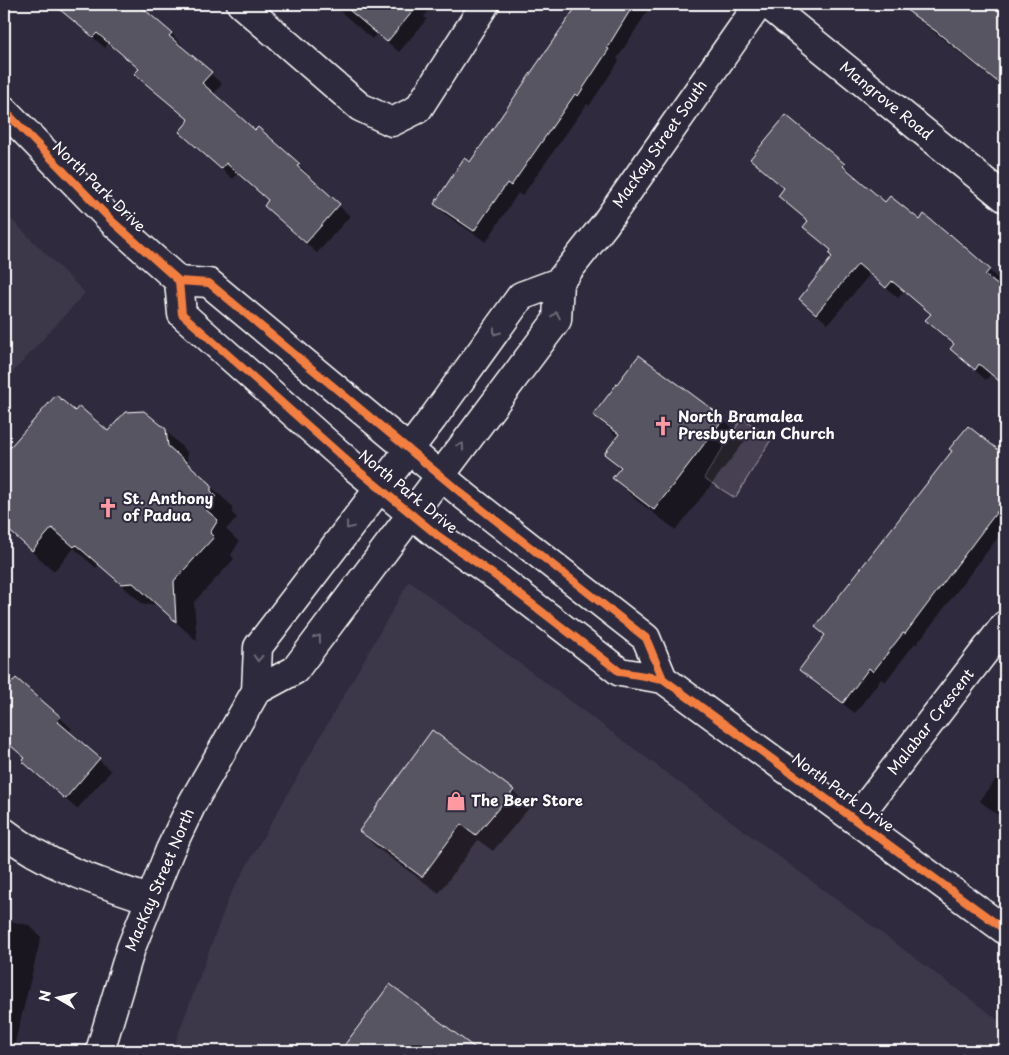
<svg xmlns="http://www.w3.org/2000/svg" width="1009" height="1055" font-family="'Playpen Sans',sans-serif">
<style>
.built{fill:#3c3749}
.green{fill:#464152;stroke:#a2a0a8}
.shadow{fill:#0007}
.building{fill:#595564;stroke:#fff}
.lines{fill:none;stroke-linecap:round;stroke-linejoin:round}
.street-casing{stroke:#fff;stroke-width:31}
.secondary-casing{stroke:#fff;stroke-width:31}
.street{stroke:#2f2a3d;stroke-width:28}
.secondary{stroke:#2f2a3d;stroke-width:28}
.cycleway-casing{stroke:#2f2a3d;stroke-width:11}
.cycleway{stroke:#f27e40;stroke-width:8}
.oneway{stroke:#6d6a77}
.labels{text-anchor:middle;stroke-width:4;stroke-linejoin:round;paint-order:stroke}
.street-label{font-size:15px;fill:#fff;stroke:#2f2a3d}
.poi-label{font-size:15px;font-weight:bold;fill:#fff;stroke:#2f2a3d;text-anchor:start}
</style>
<rect width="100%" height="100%" fill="#2f2a3d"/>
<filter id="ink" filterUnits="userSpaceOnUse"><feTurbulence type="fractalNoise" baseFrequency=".02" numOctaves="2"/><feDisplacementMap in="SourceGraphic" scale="10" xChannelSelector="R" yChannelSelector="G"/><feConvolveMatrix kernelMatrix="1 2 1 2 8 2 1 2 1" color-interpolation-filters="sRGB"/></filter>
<g filter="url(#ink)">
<path class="built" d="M4 212 85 293 4 382Z
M409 581 1005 1025V1051H172L229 897Z"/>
<path class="green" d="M742 418 772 438 735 498 704 478Z"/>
<path class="shadow" d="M56 4H136L171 33 182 45 180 47 222 84 213 95 255 132 299 165 310 176 308 178 350 216 317 253 276 217 269 201 238 173 233 179 192 143 190 121 136 74 140 70 108 43 105 48Z
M332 4H433L424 17 427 19 399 52 377 33 372 39Z
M577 4H652L617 59 619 61 589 106 587 104 522 196 518 193 486 242 446 215 435 204 471 164 576 9Z
M904 4H1005V92L994 80 920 21Z
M752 159 844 164 855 176 854 177 885 203 920 222 989 270 1000 281 997 286 1005 293V386L991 374 986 380 963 360 952 349 955 345 927 320 932 315 904 291 898 298 870 274 828 324 812 310 800 299 834 257 832 251 816 238 809 222 780 196 785 189Z
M640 357 723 419 745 441 676 530 635 499 614 478 621 469 606 454 618 438 595 415Z
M56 397 75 413 108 433 165 430 187 452 188 466 232 506V513L237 518 226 529 239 542 231 555 234 559 194 602 197 641 156 604 144 605 99 565 96 568 74 548 54 571 4 527V456Z
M968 428 1005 456V528L916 645 915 643 885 682 881 679 855 713 812 681 801 670 826 636 816 626 953 452Z
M4 673 14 682 16 679 60 718 72 729 68 732 111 771 77 809 34 772 23 761 26 758 4 740Z
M1005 767V821L980 801Z
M513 791 530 807 493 851 478 840 439 893 377 848 360 831Z
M4 920 29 925 41 937 13 1051H4Z
M390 986 477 1051H341Z"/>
<path class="building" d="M53 4H138L172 33 169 36 212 72 202 83 255 130 258 127 300 164 297 166 340 204 306 243 264 206 268 200 226 163 221 169 179 132 189 120 134 74 139 69 97 33 93 37Z
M342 4H419L387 42Z
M578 4H634L607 48 609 49 578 96 575 94 511 186 507 183 474 231 434 204 464 158 470 162Z
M898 4H1005V88L937 32Z
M786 115 845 164 843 166 885 202 890 196 920 220 924 214 949 235 950 234 990 269 985 275 1005 291V386L979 364 975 370 950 349 954 344 925 320 931 314 892 281 886 288 858 264 816 314 799 299 832 257 829 254 831 250 803 227 808 221 778 196 784 188 750 159Z
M639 355 724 418 654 510 612 478 621 467 604 454 619 434 593 415Z
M56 395 75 411 79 406 108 431 125 412 144 411 166 429 168 446 211 484V491L216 496 204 508 218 520 210 533 214 537 174 581 176 622 133 583 121 584 76 545 74 547 52 528 32 551 4 526V454Z
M968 426 1005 455V501L905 634 903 633 873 672 869 668 843 703 799 670 825 635 815 627 952 451 949 449Z
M16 678 61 717 57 721 100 758 65 799 22 761 25 758 4 740V691Z
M432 730 514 790 476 835 461 824 422 877 359 831Z
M390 984 479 1051H340Z"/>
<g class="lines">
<defs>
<path id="street" d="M241 4 360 107 392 122 418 109 485 4
M767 4 1005 198
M856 819 1005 625
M4 832C47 866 97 882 149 899"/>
<path id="secondary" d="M4 110 113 222 179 281 209 283 466 497 646 638 663 679
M179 281 182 314 354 467 437 535 497 577 620 672 663 679 1005 930
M256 691 295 670 557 320 559 282
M100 1051 131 948 170 850 193 802 256 691 258 647 433 418 521 296 559 282 605 224 759 4"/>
</defs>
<use href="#street" class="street-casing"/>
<use href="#secondary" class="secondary-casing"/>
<use href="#street" class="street"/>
<use href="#secondary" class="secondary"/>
<defs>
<path id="cycleway" d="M4 110 113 222 179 281 209 283 466 497 646 638 663 679
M179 281 182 314 354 467 437 535 497 577 620 672 663 679 1005 930"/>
</defs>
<use href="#cycleway" class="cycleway-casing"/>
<use href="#cycleway" class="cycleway"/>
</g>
<defs><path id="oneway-chevron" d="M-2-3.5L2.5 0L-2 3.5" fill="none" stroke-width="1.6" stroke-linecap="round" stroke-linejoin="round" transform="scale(1.25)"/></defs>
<g class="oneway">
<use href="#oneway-chevron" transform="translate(556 315) rotate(-78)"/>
<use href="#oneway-chevron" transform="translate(496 332) rotate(126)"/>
<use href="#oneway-chevron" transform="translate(461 446) rotate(-53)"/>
<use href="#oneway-chevron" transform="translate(349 526) rotate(127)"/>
<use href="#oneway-chevron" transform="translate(318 638) rotate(-53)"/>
<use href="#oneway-chevron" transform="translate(258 658) rotate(93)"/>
</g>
</g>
<defs>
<symbol id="church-bare" viewBox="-9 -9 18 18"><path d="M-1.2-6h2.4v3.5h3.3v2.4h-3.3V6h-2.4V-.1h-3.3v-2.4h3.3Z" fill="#ff9aa2" stroke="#2f2a3d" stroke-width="2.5" paint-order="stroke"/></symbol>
<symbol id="shop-bare" viewBox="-9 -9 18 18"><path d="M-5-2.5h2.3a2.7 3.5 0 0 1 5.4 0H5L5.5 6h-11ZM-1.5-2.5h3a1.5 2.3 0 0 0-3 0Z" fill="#ff9aa2" stroke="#2f2a3d" stroke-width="2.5" paint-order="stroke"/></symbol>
</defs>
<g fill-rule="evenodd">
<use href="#church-bare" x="649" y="412" width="28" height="28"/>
<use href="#church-bare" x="94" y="494" width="28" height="28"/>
<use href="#shop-bare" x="442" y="787" width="28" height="28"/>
</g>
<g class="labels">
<g class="street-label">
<text transform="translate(886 101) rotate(39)" y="5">Mangrove Road</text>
<text transform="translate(660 144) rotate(-55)" y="5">MacKay Street South</text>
<text transform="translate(99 187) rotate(44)" y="5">North Park Drive</text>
<text transform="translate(408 492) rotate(39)" y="5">North Park Drive</text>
<text transform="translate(931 722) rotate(-52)" y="5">Malabar Crescent</text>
<text transform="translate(843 793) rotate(36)" y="5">North Park Drive</text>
<text transform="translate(160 880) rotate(-67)" y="5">MacKay Street North</text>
</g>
<g class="poi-label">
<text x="678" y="422">North Bramalea<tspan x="678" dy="17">Presbyterian Church</tspan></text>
<text x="123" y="504">St. Anthony<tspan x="123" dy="17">of Padua</tspan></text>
<text x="471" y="806">The Beer Store</text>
</g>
</g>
<rect width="1009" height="1055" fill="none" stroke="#2f2a3d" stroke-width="20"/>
<rect x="10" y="10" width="989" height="1035" fill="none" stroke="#fff" stroke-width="2" filter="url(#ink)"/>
<g transform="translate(58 998) rotate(279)" stroke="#2f2a3d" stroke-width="4" paint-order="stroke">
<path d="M0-4L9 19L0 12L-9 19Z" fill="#ffffff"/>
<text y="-8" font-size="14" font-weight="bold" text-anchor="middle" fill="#ffffff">N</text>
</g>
</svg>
